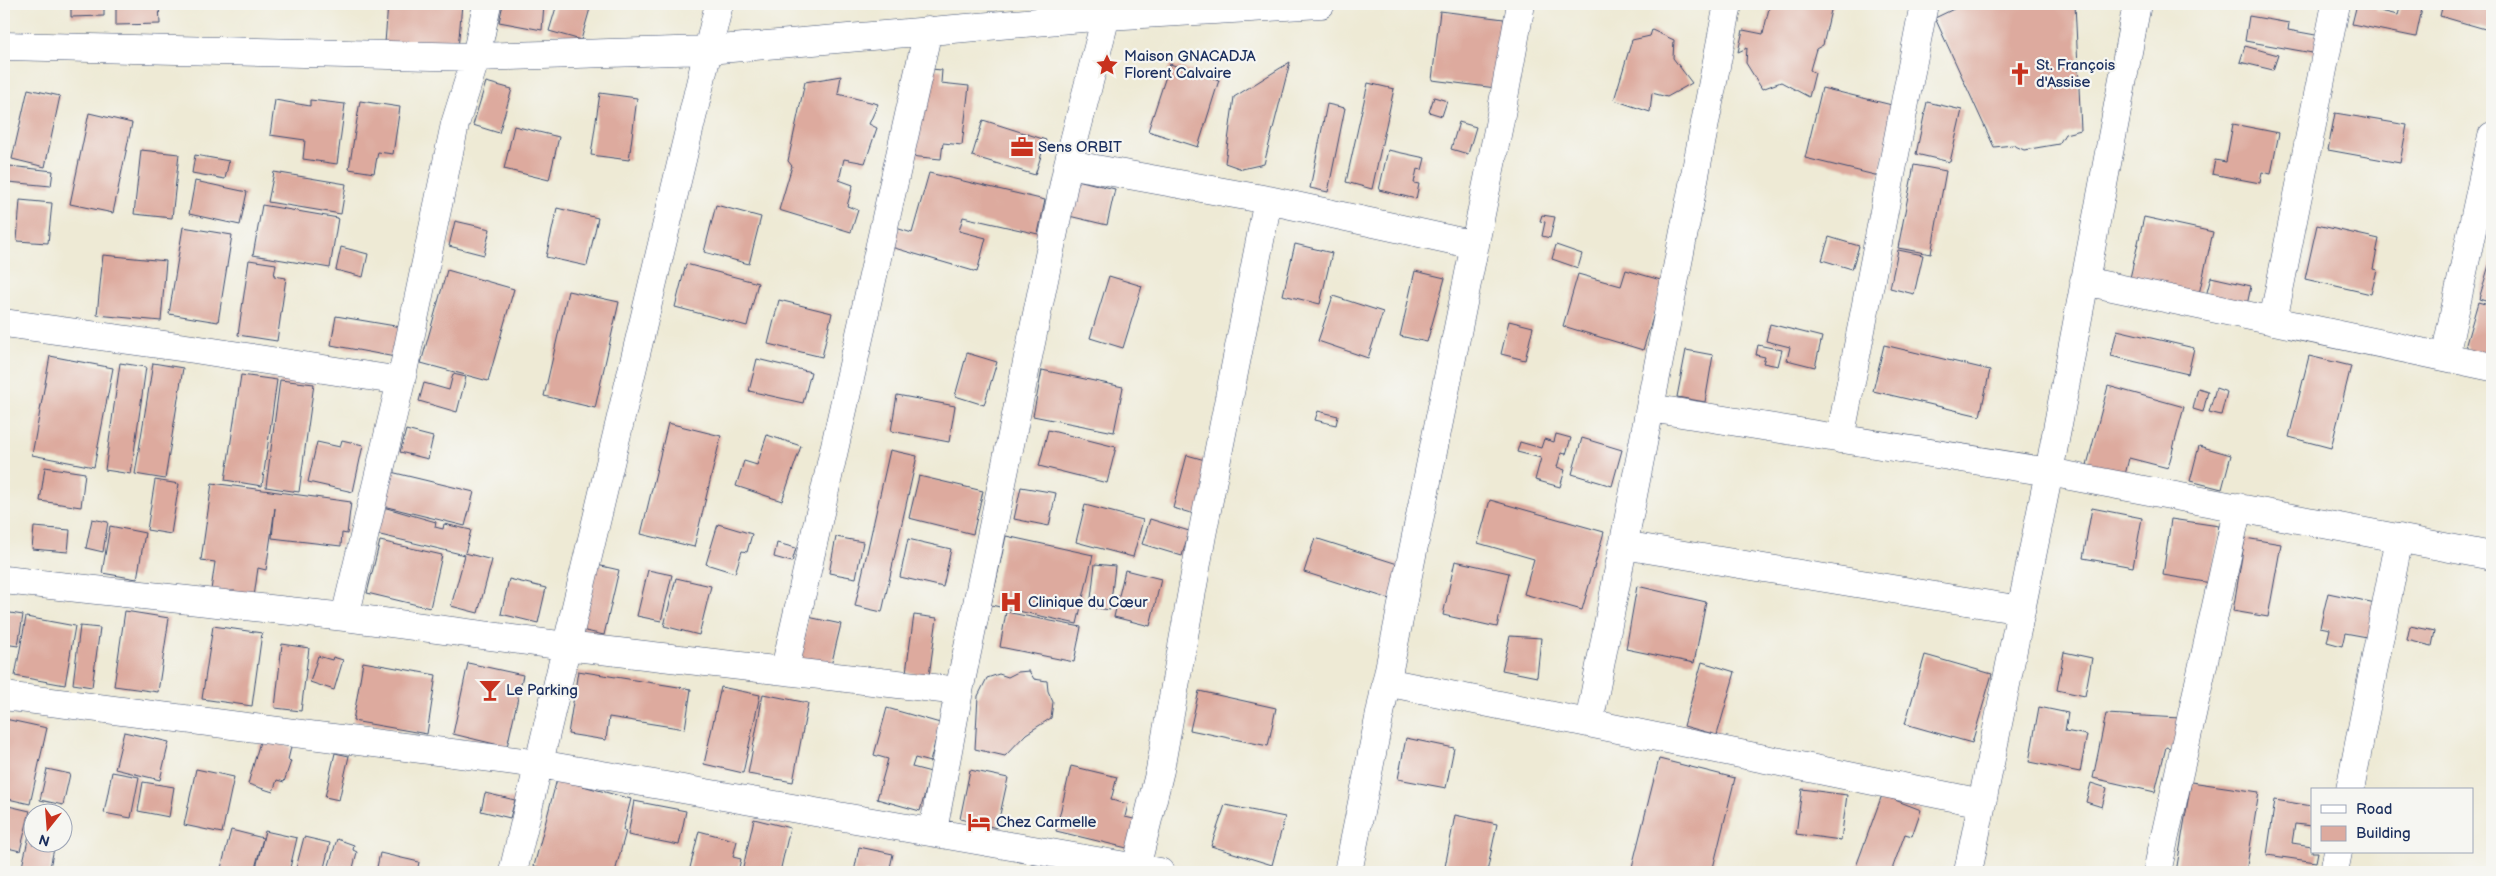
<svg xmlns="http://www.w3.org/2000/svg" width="2496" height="876" font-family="'Balsamiq Sans',sans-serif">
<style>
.building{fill:#ddaa9e}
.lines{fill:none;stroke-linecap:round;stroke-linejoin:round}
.minor-casing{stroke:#3b4b70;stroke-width:29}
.minor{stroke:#fff;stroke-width:28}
.labels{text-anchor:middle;stroke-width:4.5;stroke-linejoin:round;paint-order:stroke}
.poi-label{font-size:15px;fill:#1b2f5e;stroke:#f6f6f2;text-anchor:start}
</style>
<rect width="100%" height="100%" fill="#f6f6f2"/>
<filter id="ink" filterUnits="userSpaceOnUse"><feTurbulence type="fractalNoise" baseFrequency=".02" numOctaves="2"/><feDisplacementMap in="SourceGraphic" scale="10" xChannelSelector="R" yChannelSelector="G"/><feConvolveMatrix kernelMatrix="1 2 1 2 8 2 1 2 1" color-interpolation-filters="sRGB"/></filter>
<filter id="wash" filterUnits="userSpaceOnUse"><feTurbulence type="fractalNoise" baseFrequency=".0096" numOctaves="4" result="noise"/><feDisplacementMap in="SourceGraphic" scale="20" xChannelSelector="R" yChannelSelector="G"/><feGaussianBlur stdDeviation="1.12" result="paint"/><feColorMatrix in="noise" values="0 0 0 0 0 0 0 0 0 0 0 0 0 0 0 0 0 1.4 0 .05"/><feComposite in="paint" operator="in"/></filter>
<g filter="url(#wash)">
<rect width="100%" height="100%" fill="#eeead5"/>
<g id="blocks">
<path class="building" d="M71 4H104V16L71 17Z
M116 4H159L160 24 116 25Z
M388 4H462L458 49 385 43Z
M503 4H544L542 30 499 22Z
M557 4 591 5 581 40 549 31Z
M1770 4 1832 6 1823 45 1816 49 1810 70 1815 73 1809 97 1781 82 1762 89 1746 63 1747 48 1738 52 1743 30 1763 34Z
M1964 4H2075L2081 130 2065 134 2059 144 2024 150 2013 145 1994 147 1935 18Z
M2357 4H2377L2376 10 2398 15 2401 4H2423L2416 37 2352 24Z
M2443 4H2492V31L2440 16Z
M1440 11 1504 19 1496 88 1432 80Z
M2249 16 2289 23 2288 30 2321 36 2318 54 2245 41Z
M1652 30 1674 40 1673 58 1692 83 1667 97 1652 93 1650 112 1614 100 1632 40 1650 36Z
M2245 46 2278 55 2273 70 2240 62Z
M1290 62 1264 164 1242 169 1225 163 1234 97Z
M1170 64 1219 80 1198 147 1148 131Z
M919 68 942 70 941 83 969 86 962 145 943 143 941 159 909 156Z
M841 76 838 94 878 104 869 124 877 128 865 163 844 159 839 180 853 185 847 206 858 210 851 232 779 210 792 166 788 161 805 82Z
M486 82 512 89 499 133 473 125Z
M1368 83 1394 89 1372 189 1346 182Z
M1822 88 1896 106 1879 176 1805 158Z
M28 89 60 96 45 167 12 159Z
M600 93 637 98 629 160 591 155Z
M1434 97 1447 101 1442 116 1429 112Z
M275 100 310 106V100L345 104 337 164 303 159 305 140 270 135Z
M360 101 400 107 393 154 378 152 374 173 349 169Z
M1927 102 1962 110 1950 162 1916 154Z
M1327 104 1345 108 1328 192 1310 188Z
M89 113 132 123 113 213 70 204Z
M2335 113 2407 125 2400 163 2328 150Z
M983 120 1046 140 1035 175 972 156Z
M1459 122 1476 127 1468 154 1451 149Z
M2233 124 2279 133 2271 174 2262 172 2260 183 2212 174 2215 160 2226 162Z
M514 126 559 137 549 180 504 169Z
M141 150 179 154 172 218 134 214Z
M1388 150 1425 158 1422 170 1417 169 1414 183 1419 184 1416 199 1379 190Z
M195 155 229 161 225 179 192 173Z
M1914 165 1946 171 1931 254 1898 248Z
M10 166 53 171 51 186 8 182Z
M274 172 346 184 341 214 268 202Z
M929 173 1045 200 1038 234 963 217 959 231 986 238 977 272 891 247 896 228 912 233Z
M1077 180 1115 189 1107 225 1069 216Z
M195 181 247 192 240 225 189 214Z
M20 200 52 203 48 243 17 241Z
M262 205 338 218 330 268 253 255Z
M716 205 761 217 749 264 704 252Z
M557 208 598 218 587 266 546 257Z
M1542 215 1555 217 1550 238 1542 236 1545 222 1540 221Z
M2144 217 2213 232 2199 294 2130 278Z
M455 221 490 229 484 255 449 246Z
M2317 225 2379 239 2373 269 2377 270 2371 294 2305 279Z
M183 227 232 235 218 322 169 314Z
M1829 237 1859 246 1852 269 1822 260Z
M1295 244 1332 253 1320 304 1283 295Z
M1556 245 1582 254 1578 268 1552 259Z
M341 247 368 254 363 277 336 270Z
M1898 250 1923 255 1914 294 1890 288Z
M103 255 166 261 161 321 97 315Z
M2492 255V303L2479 299Z
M249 260 276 264 274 276 286 278 277 341 238 335Z
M686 264 758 283 747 326 675 307Z
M447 270 514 289 488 381 421 363Z
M1626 270 1664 281 1643 350 1563 326 1578 274 1621 286Z
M1415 271 1445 278 1427 342 1400 336Z
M1109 276 1142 286 1123 348 1090 338Z
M2211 277 2251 286 2247 305 2206 296Z
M568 291 619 302 595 408 544 396Z
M1333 296 1383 312 1368 358 1318 341Z
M779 300 832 313 822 357 768 344Z
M2478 302 2492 306V364L2472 358 2466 344Z
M336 316 401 327 395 357 331 345Z
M1509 321 1533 327 1525 360 1501 354Z
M1770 324 1822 337 1815 367 1787 360 1790 347 1766 341Z
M2117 330 2194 348 2188 374 2111 356Z
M1758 345 1782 350 1778 366 1763 363 1765 357 1756 355Z
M1884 345 1990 370 1980 416 1873 391Z
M1686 350 1713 355 1705 402 1677 397Z
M967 353 997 362 984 405 955 396Z
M50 356 113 368 94 467 32 455Z
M2309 356 2351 366 2331 448 2289 437Z
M757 359 811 372 803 403 749 391Z
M120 363 146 367 131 474 105 470Z
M153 363 183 368 165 479 135 474Z
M1042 370 1123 387 1114 432 1033 416Z
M453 374 466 377 457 412 419 401 424 383 449 390Z
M241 375 277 380 262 486 225 480Z
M280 380 314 384 299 492 266 487Z
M2108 386 2184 407 2168 468 2129 458 2125 475 2087 465Z
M2198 388 2208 391 2203 412 2193 409Z
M2216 388 2227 392 2221 415 2209 412Z
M897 395 955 406 949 442 891 431Z
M1318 411 1338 416 1336 425 1315 420Z
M668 423 721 436 694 547 641 534Z
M406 430 433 437 428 459 400 452Z
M1048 430 1116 447 1107 483 1039 466Z
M1556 434 1571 438 1566 454 1561 453 1557 467 1565 470 1560 487 1535 480 1541 458 1517 452 1520 442 1541 448 1544 439 1554 442Z
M767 435 801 446 782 501 736 486 744 461 757 465Z
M1582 438 1622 450 1612 486 1572 474Z
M342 440 363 445 353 492 308 482 317 442 340 447Z
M2199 446 2231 455 2222 489 2190 481Z
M890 450 917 456 882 612 855 606Z
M1187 455 1212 462 1198 515 1173 508Z
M45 467 85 473 81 507 40 501Z
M391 472 474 492 465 526 383 506Z
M919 476 983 491 973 534 909 518Z
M155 480 179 484 171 534 147 530Z
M212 483 351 502 347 534 342 533 341 546 272 538 275 508 266 570 258 568 254 597 211 590 215 562 201 560Z
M1021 487 1056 493 1049 526 1014 519Z
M1490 500 1604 532 1582 610 1524 594 1534 559 1478 543Z
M1085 505 1143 520 1133 557 1076 542Z
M383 507 436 522 435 527 443 529 444 524 471 530 465 553 492 560 478 613 451 606 465 555 376 534Z
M2092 508 2142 518 2133 567 2083 558Z
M92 519 108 522 103 552 86 548Z
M1150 519 1189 531 1182 556 1142 544Z
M2171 519 2219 526 2211 583 2163 575Z
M718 524 752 534 747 552 742 551 735 573 706 564Z
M110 526 145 533 137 579 102 573Z
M34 527 70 530 68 552 32 549Z
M1006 536 1093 555 1077 624 991 605Z
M836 537 863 542 856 578 829 573Z
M1315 538 1404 566 1393 600 1304 572Z
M2245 538 2281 544 2268 617 2233 611Z
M908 539 951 549 943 587 900 577Z
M380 541 442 555 430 608 367 593Z
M777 543 796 548 792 562 774 557Z
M1455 561 1509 573 1497 627 1443 615Z
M1095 564 1115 566 1110 610 1090 607Z
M597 565 619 570 604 635 581 630Z
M648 570 672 575 661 621 637 616Z
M1125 570 1161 579 1150 626 1114 617Z
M676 578 711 586 699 635 664 626Z
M509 579 546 588 538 623 501 614Z
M1637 586 1706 602 1694 663 1626 649Z
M2328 593 2385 605 2378 639 2345 633 2342 646 2327 642 2330 629 2320 627Z
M125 611 169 618 158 692 114 686Z
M4 612 23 615 18 646 4 644Z
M1006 612 1081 627 1074 662 1000 647Z
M914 615 937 618 929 676 906 672Z
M26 617 75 626 65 685 15 676Z
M808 617 841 624 831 666 800 659Z
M80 626 100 628 92 687 73 684Z
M213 626 262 633 252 706 202 699Z
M2410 626 2435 631 2432 646 2407 640Z
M1510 636 1541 638 1537 677 1502 670Z
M282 644 309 648 301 711 275 708Z
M2064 652 2092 658 2085 696 2057 690Z
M1925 655 1992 674 1972 743 1905 724Z
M318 656 332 660 333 657 343 660 334 690 310 682Z
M363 662 436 675 427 734 353 721Z
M1702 662 1735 672 1717 735 1684 726Z
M468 663 523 675 507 747 453 734Z
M578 671 691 689 685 729 609 717 606 740 568 734Z
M1029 671 1034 679 1047 681 1048 691 1053 702 1051 718 1026 734 1005 756 975 749 978 696 987 678 999 674 1008 677 1018 672Z
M721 687 760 695 743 773 704 764Z
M1199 691 1276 708 1268 746 1190 730Z
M763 694 808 703 793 782 748 774Z
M2039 707 2068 713 2065 731 2087 735 2080 772 2029 762Z
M887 708 940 723 930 762 915 758 912 767 931 772 920 811 877 799 888 759 874 755Z
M2106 714 2180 718 2174 749 2166 747 2155 792 2093 778Z
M5 719 47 728 30 804 4 798Z
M124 732 169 742 160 780 115 769Z
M261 738 291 747 288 760 291 761 284 782 277 780 273 792 248 784Z
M1406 738 1454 748 1446 788 1398 779Z
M335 753 349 756 339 800 325 797Z
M1659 759 1735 778 1712 872H1656L1632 867Z
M1071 766 1117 777 1111 800 1128 804 1125 817 1138 820 1131 849 1056 831Z
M47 769 70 774 63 805 40 800Z
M196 769 234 777 222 833 184 825Z
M970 770 1008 778 997 828 960 819Z
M112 772 139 777 131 818 104 813Z
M557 779 631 799 623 830 626 831 615 872H556L534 866Z
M143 782 174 787 169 817 138 811Z
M2191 782 2259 792 2246 872H2176Z
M2091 783 2107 788 2102 807 2086 802Z
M1802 789 1847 795 1841 840 1796 834Z
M485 793 515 800 510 818 481 811Z
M1882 795 1921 810 1912 836 1905 834 1891 872H1854Z
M2275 800 2312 806V826L2295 824 2292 843 2312 846V852H2318L2316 862 2267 855Z
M634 801 686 811 679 845 628 835Z
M4 805 30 811 20 851 4 847Z
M1225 805 1285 817 1272 865 1211 846Z
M1455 815 1497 824 1487 872H1444Z
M754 819 790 828 780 872H742Z
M231 830 263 838 254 872H220Z
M30 831 32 832V844H55L49 872 21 871Z
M265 831 297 838 289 872H255Z
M699 831 737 841 733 857 741 859 738 872H689Z
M304 837 330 843 323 872H295Z
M337 839 354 845 353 850 357 852 352 872H327Z
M859 847 893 854 889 872H854Z
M380 853 419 862 417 872H376Z"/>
</g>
</g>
<g filter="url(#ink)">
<use href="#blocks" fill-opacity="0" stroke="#3b4b70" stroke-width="1"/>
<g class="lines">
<defs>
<path id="minor" d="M4 46 476 57 708 50 1106 16 1321 4
M1068 164 1268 200 1475 245
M2084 281 2492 367
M2273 321 2336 4
M4 323 194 349 401 381
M2445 357 2492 136
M1650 408 2049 472 2492 556
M1840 439 1924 4
M1623 545 2021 610
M4 580 345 617 566 646 959 691
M345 617 401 381 455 124 476 57 487 4
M785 669 928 30
M1386 682 1982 803
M4 696 539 764 1160 872
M1589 723 1728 4
M2350 790 2399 538
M933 831 959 691 1068 164 1106 16
M1136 868 1160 770 1202 535 1268 200
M513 872 719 4
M1348 872 1499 125 1521 4
M1968 872 2049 472 2137 4
M2157 872 2238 507
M2334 872 2338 852"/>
</defs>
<use href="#minor" class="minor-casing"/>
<use href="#minor" class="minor"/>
</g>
</g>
<defs>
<symbol id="sight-bare" viewBox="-9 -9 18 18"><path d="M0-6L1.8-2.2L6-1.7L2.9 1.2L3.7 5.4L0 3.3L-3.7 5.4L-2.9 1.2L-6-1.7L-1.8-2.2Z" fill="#c8321e" stroke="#f6f6f2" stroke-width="2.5" paint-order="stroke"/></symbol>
<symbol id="church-bare" viewBox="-9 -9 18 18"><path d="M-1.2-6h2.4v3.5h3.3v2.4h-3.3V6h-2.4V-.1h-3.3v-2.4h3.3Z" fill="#c8321e" stroke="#f6f6f2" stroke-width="2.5" paint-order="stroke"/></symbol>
<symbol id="office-bare" viewBox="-9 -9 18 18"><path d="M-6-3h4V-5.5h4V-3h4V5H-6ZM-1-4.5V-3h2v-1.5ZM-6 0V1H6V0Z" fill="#c8321e" stroke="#f6f6f2" stroke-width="2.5" paint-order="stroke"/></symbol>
<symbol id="hospital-bare" viewBox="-9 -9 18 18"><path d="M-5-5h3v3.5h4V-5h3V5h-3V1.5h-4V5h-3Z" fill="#c8321e" stroke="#f6f6f2" stroke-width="2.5" paint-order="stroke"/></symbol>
<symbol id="bar-bare" viewBox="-9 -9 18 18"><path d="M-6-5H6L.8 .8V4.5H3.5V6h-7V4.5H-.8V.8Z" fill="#c8321e" stroke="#f6f6f2" stroke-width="2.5" paint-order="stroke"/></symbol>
<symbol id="hotel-bare" viewBox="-9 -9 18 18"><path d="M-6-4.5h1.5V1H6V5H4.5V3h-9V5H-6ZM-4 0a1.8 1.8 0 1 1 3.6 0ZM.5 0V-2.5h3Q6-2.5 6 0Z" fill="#c8321e" stroke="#f6f6f2" stroke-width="2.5" paint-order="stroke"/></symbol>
</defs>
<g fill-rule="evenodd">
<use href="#sight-bare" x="1091" y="49" width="32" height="32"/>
<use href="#church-bare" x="2004" y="58" width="32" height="32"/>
<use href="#office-bare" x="1006" y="131" width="32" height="32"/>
<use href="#hospital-bare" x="995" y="586" width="32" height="32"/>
<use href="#bar-bare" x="474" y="674" width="32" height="32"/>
<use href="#hotel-bare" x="963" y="806" width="32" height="32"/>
</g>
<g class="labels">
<g class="poi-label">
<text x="1124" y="61">Maison GNACADJA<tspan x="1124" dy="17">Florent Calvaire</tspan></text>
<text x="2036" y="70">St. François<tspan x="2036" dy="17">d'Assise</tspan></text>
<text x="1038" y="152">Sens ORBIT</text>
<text x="1028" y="607">Clinique du Cœur</text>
<text x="506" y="695">Le Parking</text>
<text x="996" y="827">Chez Carmelle</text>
</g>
</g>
<rect width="2496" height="876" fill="none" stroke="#f6f6f2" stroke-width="20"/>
<rect x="2311" y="788" width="162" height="65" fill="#f6f6f2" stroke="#9ea6b7"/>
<rect x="2321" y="805" width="25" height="8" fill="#ffffff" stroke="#9ea6b7"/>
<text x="2356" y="814" font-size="15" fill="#1b2f5e">Road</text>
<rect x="2321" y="826" width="25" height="15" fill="#ddaa9e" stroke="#9ea6b7"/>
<text x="2356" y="838" font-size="15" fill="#1b2f5e">Building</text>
<g transform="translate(48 828) rotate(197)"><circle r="24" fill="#f6f6f2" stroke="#9ea6b7"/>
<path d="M0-4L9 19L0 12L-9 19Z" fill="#c8321e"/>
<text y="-8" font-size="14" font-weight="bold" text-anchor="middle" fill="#1b2f5e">N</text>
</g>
</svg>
